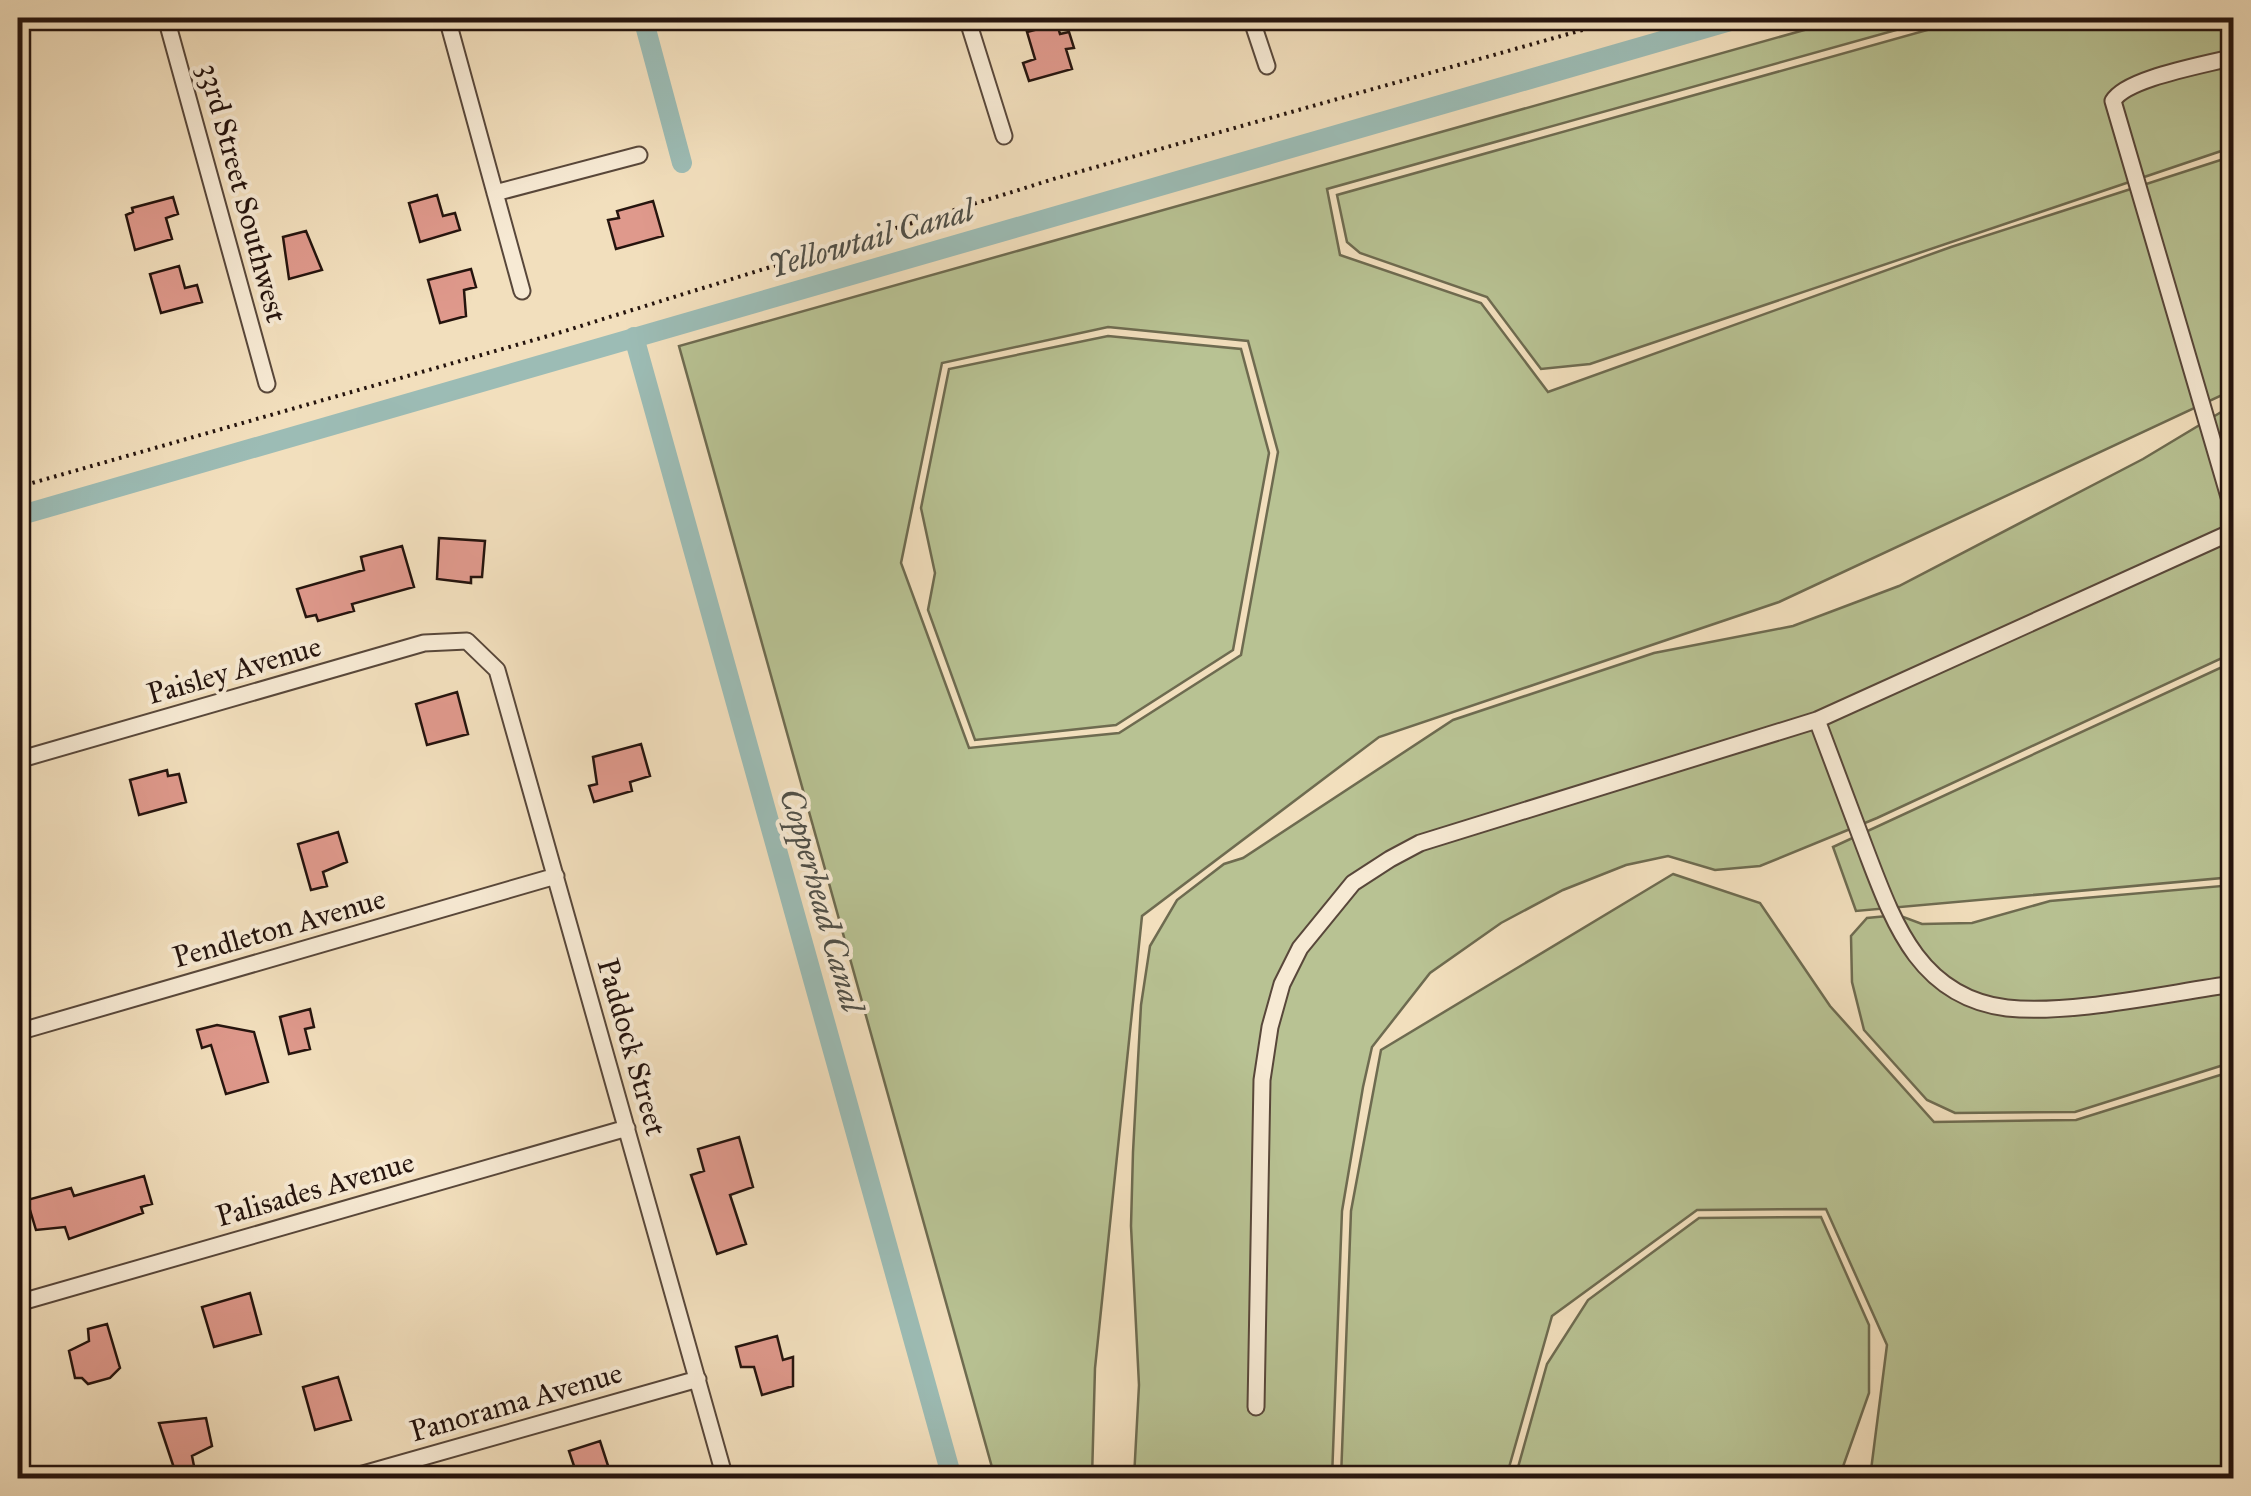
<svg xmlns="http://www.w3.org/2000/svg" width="2251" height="1496" font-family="'IM FELL Great Primer',serif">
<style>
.green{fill:#b8c293;stroke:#6e6b50;stroke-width:2.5;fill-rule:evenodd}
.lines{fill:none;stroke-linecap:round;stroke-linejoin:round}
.canal{stroke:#9cbcb5;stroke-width:20}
.building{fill:#df998c;stroke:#25140e;stroke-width:2.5}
.minor-casing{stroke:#58473a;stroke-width:19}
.path{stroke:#25140e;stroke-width:4;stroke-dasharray:2.5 5;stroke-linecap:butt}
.minor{stroke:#f7ead4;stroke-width:15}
.labels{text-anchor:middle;stroke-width:8;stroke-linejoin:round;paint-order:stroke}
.street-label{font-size:30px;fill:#25140e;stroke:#f7ead4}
.water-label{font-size:32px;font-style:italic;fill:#4f4f48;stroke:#f7ead4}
</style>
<rect width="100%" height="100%" fill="#f2dfbd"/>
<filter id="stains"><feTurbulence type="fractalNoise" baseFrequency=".002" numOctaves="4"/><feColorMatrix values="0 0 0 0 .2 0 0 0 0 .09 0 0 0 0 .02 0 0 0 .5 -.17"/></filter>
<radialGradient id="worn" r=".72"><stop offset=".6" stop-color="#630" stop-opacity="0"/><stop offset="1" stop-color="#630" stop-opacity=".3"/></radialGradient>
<path class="green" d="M1847 18H1939L1327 189 1340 255 1481 303 1548 392 1951 247 2233 156V390L1779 602 1379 737 1142 916 1095 1368 1092 1478H995L679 346ZM1108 327 1248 341 1278 452 1241 655 1119 733 969 748 901 563 942 363Z
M1970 18H2233V147L1590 364 1541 369 1487 297 1360 253 1347 242 1337 195Z
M1108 336 1241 349 1269 453 1233 650 1116 725 975 740 928 610 935 573 921 508 949 369Z
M2233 405V653L1877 818 1760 866 1715 870 1668 856 1626 865 1563 890 1501 923 1430 973 1372 1047 1363 1087 1342 1211 1332 1478H1134L1139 1385 1131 1226 1133 1152 1141 1005 1150 946 1177 900 1224 864 1243 858 1453 720 1654 653 1793 626 1899 586 2143 459Z
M2233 662V877L1856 911 1833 847Z
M1673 874 1760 903 1830 1006 1934 1122 2076 1120 2233 1071V1478H1870L1887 1345 1826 1209 1697 1210 1552 1316 1506 1478H1341L1351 1211 1381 1050Z
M2233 885V1062L2075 1112 1955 1113 1927 1100 1864 1030 1852 982 1851 936 1867 918 1898 915 1922 924 1972 923 2050 901Z
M1821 1217 1869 1325V1393L1839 1478H1515L1547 1364 1588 1300 1699 1218Z"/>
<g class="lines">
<path class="canal" d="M643 18 682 163
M634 337 952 1478
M18 516 1741 18"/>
</g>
<path class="building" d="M1057 24 1060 34 1069 32 1074 48 1066 49 1072 69 1029 81 1023 63 1035 59 1027 32Z
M437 195 443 216 455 213 460 230 420 242 409 203Z
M173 197 178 214 166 218 172 239 135 250 126 215 133 212 132 208Z
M653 201 663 236 616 249 608 220 619 218 617 211Z
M306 231 322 270 289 279 283 237Z
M179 266 185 288 197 285 202 302 161 313 150 274Z
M471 269 476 287 464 290 466 316 440 323 428 280Z
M439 538 485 541 482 577H471V583L437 579Z
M402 546 414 587 352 604 354 611 318 621 316 615 306 617 297 589 364 570 361 557Z
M457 692 468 734 427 745 416 704Z
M641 744 650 776 630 782 632 791 594 802 589 786 597 784 593 757Z
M167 770 168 776 179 774 186 802 139 815 130 780Z
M338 832 347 862 323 872 327 886 311 890 298 844Z
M310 1009 314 1027 305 1029 310 1049 289 1054 280 1017Z
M217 1025 254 1032 268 1082 226 1094 211 1045 202 1048 197 1030Z
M739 1137 753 1187 730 1195 746 1244 717 1254 691 1175 704 1171 698 1149Z
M144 1176 152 1204 141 1207 143 1213 69 1239 65 1227 36 1230 27 1200 71 1188 74 1196Z
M250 1293 261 1334 214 1347 202 1307Z
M107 1324 120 1368 110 1378 88 1384 82 1378H75L69 1351 89 1341 88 1329Z
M777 1336 783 1360 793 1357V1386L762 1395 754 1367H741L736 1347Z
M338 1377 351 1420 315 1430 303 1387Z
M206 1418 212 1446 192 1456 194 1466 176 1474 159 1423Z
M600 1441 612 1478H578L569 1451Z"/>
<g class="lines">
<defs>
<path id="minor" d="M166 18 267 384
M447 18 522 291
M967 18 1004 136
M1251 18 1267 66
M2234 57C2205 65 2126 78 2113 101L2234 514
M495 193 639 155
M1817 720C1833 762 1849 805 1865 848 1893 921 1918 997 2007 1008 2071 1015 2167 993 2234 984
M18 760 424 643 467 641 497 670 725 1478
M18 1032 556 876
M18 1303 627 1128
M1256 1407 1262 1080 1270 1027 1282 984 1300 948 1353 883 1390 859 1420 843 1817 720 2234 531
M349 1478 698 1379"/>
</defs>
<use href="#minor" class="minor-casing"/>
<path class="path" d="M18 487 555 334 1057 178 1625 18"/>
<use href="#minor" class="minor"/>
</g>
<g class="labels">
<g class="street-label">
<text transform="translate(243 193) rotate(75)" y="10">33rd Street Southwest</text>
<text transform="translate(234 670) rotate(-16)" y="10">Paisley Avenue</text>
<text transform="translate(279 928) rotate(-16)" y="10">Pendleton Avenue</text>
<text transform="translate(632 1047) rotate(74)" y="10">Paddock Street</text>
<text transform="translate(315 1189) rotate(-16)" y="10">Palisades Avenue</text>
<text transform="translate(516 1402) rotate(-16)" y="10">Panorama Avenue</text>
</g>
<g class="water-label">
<text transform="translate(871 238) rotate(-16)" y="11">Yellowtail Canal</text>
<text transform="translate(822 900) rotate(74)" y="11">Copperhead Canal</text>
</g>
</g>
<rect width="2251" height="1496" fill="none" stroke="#f2dfbd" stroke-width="60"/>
<rect x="20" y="20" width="2211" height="1456" fill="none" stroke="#25140e" stroke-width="5"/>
<rect x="30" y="30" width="2191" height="1436" fill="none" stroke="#25140e" stroke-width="2.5"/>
<rect width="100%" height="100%" filter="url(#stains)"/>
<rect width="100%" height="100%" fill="url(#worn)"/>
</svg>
